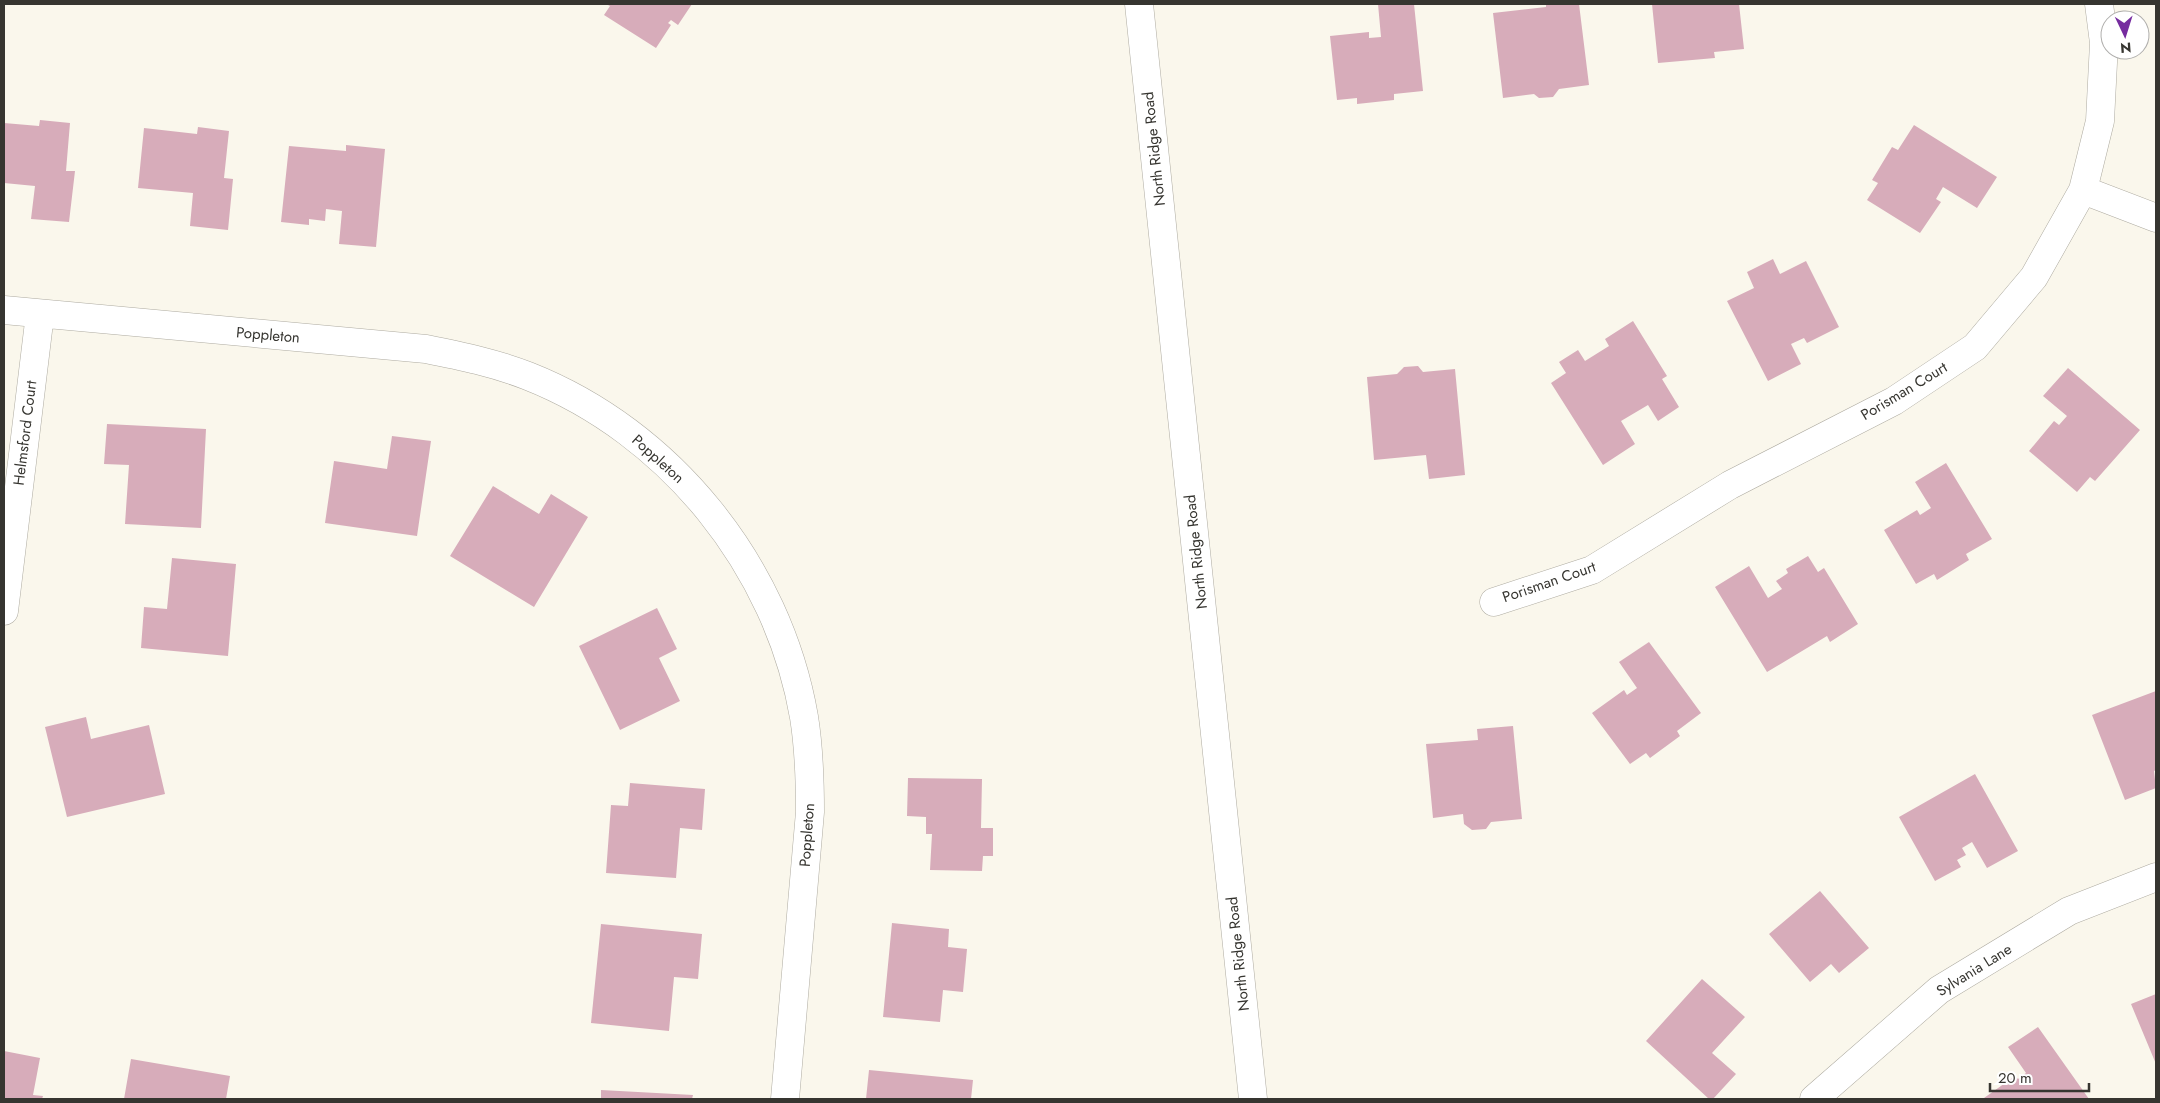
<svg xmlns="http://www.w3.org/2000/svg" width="2160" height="1103" font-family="Jost,sans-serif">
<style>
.building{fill:#d7acba}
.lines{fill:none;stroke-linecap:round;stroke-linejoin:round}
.street-casing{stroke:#aeaba1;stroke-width:29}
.secondary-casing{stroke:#aeaba1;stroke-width:29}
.street{stroke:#fff;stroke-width:28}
.secondary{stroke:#fff;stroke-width:28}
.labels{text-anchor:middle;stroke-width:4;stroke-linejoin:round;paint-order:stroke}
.street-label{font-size:15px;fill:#363530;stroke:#fff}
</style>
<rect width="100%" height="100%" fill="#faf7ec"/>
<path class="building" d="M606 4H692L678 25 671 20 668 23 671 25 656 48 604 15 610 6Z
M1378 4H1414L1423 91 1394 94V100L1357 104V98L1337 100 1330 36 1369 32V38L1381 37Z
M1546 4H1579L1589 85 1559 89 1553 97 1539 98 1534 94 1503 98 1493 13 1546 7Z
M1652 4H1739L1744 49 1714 52 1715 58 1658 63Z
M40 120 70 123 66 171H75L69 222 31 219 35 186 4 183V123L39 126Z
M1914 125 1997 177 1977 208 1943 187 1936 199 1941 202 1920 233 1867 200 1878 183 1872 180 1892 147 1898 150Z
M198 127 229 131 224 178 233 179 228 230 190 226 193 193 138 188 144 128 197 134Z
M346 145 385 149 376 247 339 244 342 211 326 209 325 221 309 219V225L281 222 289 146 346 151Z
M1773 259 1780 274 1806 261 1839 327 1807 343 1804 338 1791 344 1801 364 1768 381 1727 301 1754 288 1747 272Z
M1633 321 1667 376 1662 379 1679 407 1658 421 1648 405 1621 421 1635 444 1603 465 1551 383 1566 373 1559 362 1578 350 1585 361 1609 346 1605 339Z
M1418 366 1423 372 1455 369 1465 475 1429 479 1426 455 1374 460 1367 377 1397 374 1404 367Z
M2068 368 2140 430 2095 481 2090 477 2077 492 2029 451 2054 421 2059 425 2067 416 2043 396Z
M107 424 206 429 201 528 125 524 129 465 104 464Z
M392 436 431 441 417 536 325 523 334 461 387 469Z
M1946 463 1992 539 1966 554 1969 560 1937 580 1934 574 1916 584 1884 530 1917 510 1920 515 1931 508 1915 482Z
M493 486 539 514 551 494 588 517 534 607 450 556Z
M1808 556 1818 572 1824 568 1858 624 1830 642 1827 636 1767 672 1715 587 1749 566 1768 598 1782 589 1776 581 1788 573 1786 569Z
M172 558 236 564 228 656 141 648 144 607 167 609Z
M657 608 677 649 659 658 680 701 620 730 579 646Z
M1649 642 1701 713 1677 731 1680 736 1650 758 1646 753 1630 764 1592 713 1624 690 1627 695 1637 688 1619 662Z
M2156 691V770L2154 771 2156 788 2125 800 2092 715Z
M86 717 91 739 149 725 165 794 67 817 45 727Z
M1513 726 1522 819 1491 822 1486 829 1472 830 1464 824 1463 814 1433 818 1426 744 1478 740 1477 729Z
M1975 774 2018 851 1987 868 1972 842 1962 848 1966 855 1957 860 1961 867 1935 881 1899 817Z
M908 778 982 779 981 828H993V856H983L982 871 930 870 932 834H926V817L907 816Z
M630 783 705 789 702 830 680 828 676 878 606 873 611 805 628 806Z
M1820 891 1869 948 1839 973 1831 964 1810 982 1769 934Z
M892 923 949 929 948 947 967 949 963 992 943 990 940 1022 883 1017Z
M601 924 702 934 698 979 674 977 669 1031 591 1023Z
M1702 979 1745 1017 1712 1053 1736 1074 1713 1099H1709L1646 1041Z
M2156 994V1064L2131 1004Z
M2038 1027 2089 1099H1985L1984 1098 2015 1076 2018 1079 2026 1073 2008 1047Z
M4 1051 40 1058 33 1095 43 1096 42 1099H4Z
M131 1059 230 1076 226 1099H124Z
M869 1070 973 1080 971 1099H866Z
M601 1090 693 1095 692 1099H601Z"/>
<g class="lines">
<defs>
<path id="street" d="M2083 190 2156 218
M4 310 426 349C461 356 495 363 528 376 670 432 778 566 804 717 809 748 810 780 810 812L785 1099
M1494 602 1592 570 1730 485 1894 401 1975 347 2034 277 2083 190 2100 121 2104 43 2099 4
M4 611 40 314
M1814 1099 1939 990 2069 911 2156 877"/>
<path id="secondary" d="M1139 4 1253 1099"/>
</defs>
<use href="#street" class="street-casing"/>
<use href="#secondary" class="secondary-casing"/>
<use href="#street" class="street"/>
<use href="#secondary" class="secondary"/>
</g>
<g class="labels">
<g class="street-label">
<text transform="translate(1154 149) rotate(-96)" y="5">North Ridge Road</text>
<text transform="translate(268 335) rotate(5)" y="5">Poppleton</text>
<text transform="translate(1904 391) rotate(-31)" y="5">Porisman Court</text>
<text transform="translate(25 433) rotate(-83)" y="5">Helmsford Court</text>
<text transform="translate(658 459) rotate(42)" y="5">Poppleton</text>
<text transform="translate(1196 552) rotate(-96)" y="5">North Ridge Road</text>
<text transform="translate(1549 582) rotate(-19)" y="5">Porisman Court</text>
<text transform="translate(807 835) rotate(-86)" y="5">Poppleton</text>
<text transform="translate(1238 954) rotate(-96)" y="5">North Ridge Road</text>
<text transform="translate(1974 970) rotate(-32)" y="5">Sylvania Lane</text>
</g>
</g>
<rect width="2160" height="1103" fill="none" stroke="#363530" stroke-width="10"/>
<g transform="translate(2125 35) rotate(176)"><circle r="24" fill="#ffffff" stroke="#afaeac"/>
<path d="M0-4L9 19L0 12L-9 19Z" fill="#762c9f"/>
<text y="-8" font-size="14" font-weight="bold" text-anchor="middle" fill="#363530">N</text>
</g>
<path d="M1990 1083v8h99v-8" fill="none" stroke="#363530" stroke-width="2.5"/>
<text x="1998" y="1083" font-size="15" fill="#363530" stroke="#ffffff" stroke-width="4" paint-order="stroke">20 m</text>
</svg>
